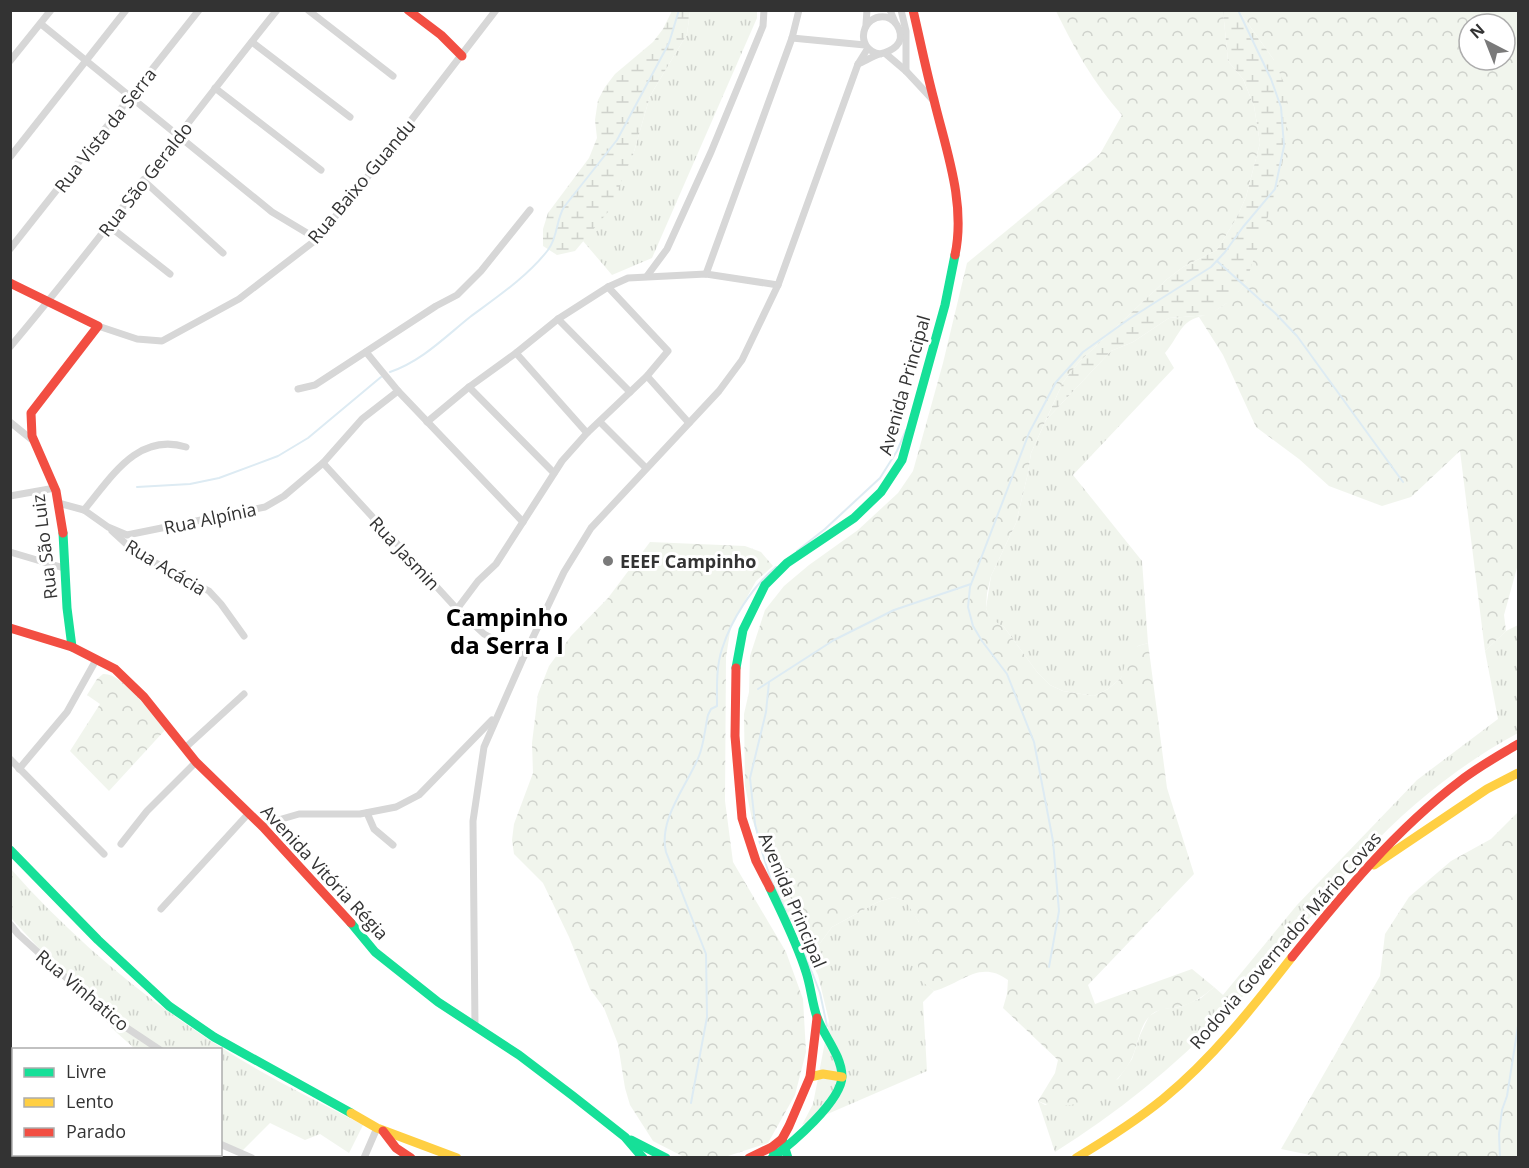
<svg xmlns="http://www.w3.org/2000/svg" width="1529" height="1168" font-family="'Open Sans',sans-serif">
	<style>
		.grass { fill: url(#grass-tufts) }
		.forest { fill: url(#forest-crowns); fill-rule: evenodd }
		.wetland { fill: url(#wetland-marsh) }
		.lines { fill: none; stroke-linecap: round; stroke-linejoin: round }
		.stream { stroke: #ddebf3; stroke-width: 2 }
		.street { stroke: #d7d7d7; stroke-width: 7 }
		.fast { stroke: #16e098; stroke-width: 9 }
		.slow { stroke: #ffcf43; stroke-width: 9 }
		.jam { stroke: #f24e42; stroke-width: 9 }
		.poi-dot { fill: #7a7a7a; stroke: #fff; stroke-width: 2 }
		.labels { text-anchor: middle; dominant-baseline: central; stroke-width: 6; stroke-linejoin: round; paint-order: stroke }
		.street-label { font-size: 18px; fill: #333; stroke: #fff }
		.poi-label { font-size: 18px; font-weight: bold; fill: #333; stroke: #fff; text-anchor: start }
		.district-label { font-size: 24px; font-weight: bold; fill: #000; stroke: #fff }
	</style>
	<defs>
		<pattern id="grass-tufts" width="24" height="20" patternUnits="userSpaceOnUse" patternTransform="scale(1.5)"><rect width="24" height="20" fill="#f1f5ed"/><path d="M3 7l-1-3M5 7V3M7 7l1-3M15 17l-1-3M17 17v-4M19 17l1-3" fill="none" stroke="#cfd2cc"/></pattern>
		<pattern id="forest-crowns" width="20" height="18" patternUnits="userSpaceOnUse" patternTransform="scale(1.5)"><rect width="20" height="18" fill="#f1f5ed"/><path d="M2 6a3 3 0 1 1 6 0M12 15a3 3 0 1 1 6 0" fill="none" stroke="#cfd2cc"/></pattern>
		<pattern id="wetland-marsh" width="20" height="14" patternUnits="userSpaceOnUse" patternTransform="scale(1.5)"><rect width="20" height="14" fill="#f1f5ed"/><path d="M1 5h8M5 5V1M11 12h8M15 12V8" fill="none" stroke="#cfd2cc"/></pattern>
	</defs>
	<rect width="100%" height="100%" fill="#fff"/>
	<g class="grass">
		<polygon points="690,11 757,11 757,18 652,258 612,275 583,241 590,231 633,155 650,96 687,34"/>
		<path d="M1209,315C1180,318 1181,334 1165,353L1174,368L1073,475L1142,561L1148,643L1138,646L1121,678L1108,689L1094,696L1063,691L1050,685L1037,672L1004,627L990,619L986,608L991,576L1016,523L1028,473L1031,453L1046,420L1111,351L1133,342L1169,318Z"/>
		<path d="M1518,625V733C1461,764 1409,805 1365,853C1327,893 1296,938 1259,979C1198,1046 1132,1104 1055,1152L1038,1101L1045,1105L1118,1079L1132,1059L1140,1035L1149,1016L1161,1009L1180,1007L1201,998L1214,987L1223,995L1297,905L1417,780L1498,719L1485,651L1506,631Z"/>
		<path d="M10,868C72,938 143,998 222,1048C267,1077 315,1100 363,1125L349,1153L320,1134L305,1140L270,1123L242,1151L221,1141L220,1050L135,1049L116,1032L11,918Z"/>
		<polygon points="894,897 907,902 919,922 920,979 934,991 923,1002 927,1071 802,1125 813,1104 829,1021 818,975 809,958 832,927 878,902"/>
	</g>
	<g class="forest">
		<path d="M1056,11H1223L1228,61L1243,79L1254,106L1260,143L1246,197L1236,219L1217,250L1183,267L1166,280L1079,362L1063,382L1031,453L1028,473L1016,523L991,576L987,593L986,608L990,618L1004,627L1037,672L1050,685L1063,691L1094,696L1108,689L1121,678L1127,658L1138,646L1148,643L1167,788L1194,874L1088,985L1095,1004L1192,969L1214,987C1204,996 1192,1004 1178,1007C1169,1009 1160,1008 1152,1014C1139,1024 1138,1047 1131,1060C1115,1091 1072,1117 1038,1101L1055,1073L1058,1060L1003,1008L1007,994L1008,980C979,959 962,984 934,991L920,980L918,966L919,922L906,902L894,897L878,902L832,927L809,958L782,903L752,819L745,786L744,714L749,692L750,656L765,610L784,586L809,565L858,530L898,493L913,471L943,363L967,263L1100,154L1122,115C1093,82 1075,50 1056,11Z"/>
		<path d="M1239,11H1518V564L1504,615L1506,631L1485,651L1460,451L1411,497L1382,506L1329,486L1299,459L1256,427L1223,355L1199,317C1220,311 1233,299 1246,282L1274,60ZM1469,24H1505V60H1469Z"/>
		<polygon points="650,542 745,546 761,552 773,566 756,581 731,626 726,657 725,801 733,862 786,952 803,999 806,1052 795,1095 768,1143 725,1157 690,1158 684,1157 653,1141 630,1105 625,1088 618,1044 604,1008 590,989 569,937 543,883 514,854 512,840 514,824 533,773 532,743 538,694 549,666 571,636 608,598"/>
		<path d="M103,674C122,672 153,716 165,730L109,791L70,751L100,704L87,695L97,679Z"/>
		<polygon points="1518,812 1518,1157 1309,1158 1310,1155 1281,1149 1380,976 1385,934 1409,897 1451,861 1491,839"/>
	</g>
	<g class="wetland">
		<polygon points="672,11 690,11 687,34 650,96 633,155 608,212 575,251 557,255 543,246 543,229 548,213 589,158 597,138 595,120 598,100 605,87 615,74 653,42 663,29"/>
		<polygon points="1223,11 1239,11 1274,60 1287,90 1286,141 1279,184 1246,282 1233,299 1209,315 1169,318 1133,342 1111,351 1046,420 1063,382 1079,362 1166,280 1183,267 1217,250 1236,219 1246,197 1260,143 1254,106 1243,79 1228,61"/>
	</g>
	<g class="lines">
		<g class="stream">
			<polyline points="1217,261 1275,313 1297,336 1403,482"/>
			<path d="M390,372C422,361 445,337 470,317C497,297 527,277 548,250C558,237 556,220 564,207L617,140L669,43L679,10"/>
			<polyline points="137,487 190,484 219,478 278,456 308,438 381,377"/>
			<polyline points="797,551 825,529 880,478 897,451 906,430"/>
			<polyline points="769,682 766,712 750,778 755,824 763,855 771,880 786,911"/>
			<polyline points="758,689 834,640 894,610 971,584"/>
			<polyline points="800,941 820,993 827,1026"/>
			<polyline points="1049,967 1059,911 1053,841 1034,742 1007,674 982,641 973,626 968,607 970,587 1029,433 1056,382 1083,352 1129,319 1211,267 1225,252 1243,227 1275,189 1284,146 1281,107 1271,79 1238,10"/>
			<path d="M691,1103L707,1017L706,954L666,852C658,819 687,786 699,756C704,744 705,728 708,715L711,709L717,706C717,688 716,667 722,649C731,620 752,587 776,567"/>
			<polyline points="1500,1158 1499,1134 1502,1110 1507,1096 1518,1026"/>
		</g>
		<g class="street">
			<polyline points="308,10 393,76"/>
			<polyline points="890,10 895,22"/>
			<polyline points="901,10 906,31 906,71"/>
			<polyline points="41,24 272,212 317,239"/>
			<polyline points="866,24 867,10"/>
			<polyline points="792,38 865,45"/>
			<polyline points="252,42 350,117"/>
			<path d="M868,48L858,64C865,61 873,56 880,54C892,51 905,44 899,29C897,24 892,18 886,17C862,13 853,49 880,54"/>
			<polyline points="886,54 906,71 933,100"/>
			<polyline points="10,61 51,10"/>
			<polyline points="215,88 321,170"/>
			<polyline points="10,157 126,10"/>
			<polyline points="143,180 223,253"/>
			<polyline points="109,226 170,274"/>
			<polyline points="10,249 199,10"/>
			<polyline points="706,274 792,38 799,10"/>
			<polyline points="647,276 667,249 711,152 763,26 764,10"/>
			<polyline points="558,319 630,392"/>
			<polyline points="98,326 137,339 162,341 239,299 317,239 369,175 496,10"/>
			<path d="M10,347C103,237 187,122 277,10"/>
			<polyline points="366,352 398,391 523,522"/>
			<polyline points="516,353 587,433"/>
			<polyline points="647,376 689,423"/>
			<polyline points="469,387 554,473"/>
			<polyline points="298,389 315,385 436,306 457,295 481,271 530,210"/>
			<polyline points="10,422 31,439"/>
			<polyline points="427,422 469,387 516,353 558,319 608,287 628,278 706,274 778,285"/>
			<polyline points="600,422 646,468"/>
			<polyline points="323,463 457,609 484,634 524,656"/>
			<polyline points="10,496 55,488"/>
			<polyline points="58,503 84,510 108,527 127,535 265,507 284,496 323,463 362,419 398,391"/>
			<path d="M84,510C111,478 137,432 186,447"/>
			<polyline points="112,531 135,552 209,591 221,604 244,636"/>
			<polyline points="10,552 64,568"/>
			<polyline points="457,609 478,581 496,564 562,461 587,433 647,376 668,351 608,287"/>
			<polyline points="185,748 244,694"/>
			<polyline points="10,759 104,854"/>
			<polyline points="19,769 67,712 96,660"/>
			<polyline points="367,813 374,829 393,845"/>
			<polyline points="263,827 268,823 299,814 360,814 396,807 419,795 492,720"/>
			<polyline points="121,844 147,811 196,762"/>
			<polyline points="161,909 248,814"/>
			<polyline points="10,924 18,934 106,1014 160,1050"/>
			<polyline points="475,1027 473,821 484,747 524,656 564,572 591,528 719,391 742,360 778,285 858,64"/>
			<polyline points="10,1053 14,1055"/>
			<polyline points="220,1144 252,1158"/>
			<polyline points="72,1154 73,1158"/>
			<polyline points="364,1158 377,1128"/>
		</g>
		<g class="fast">
			<polyline points="63,533 67,608 72,647"/>
			<polyline points="736,668 743,630 765,585 787,563 854,518 881,492 902,460 945,305 955,255"/>
			<polyline points="10,850 98,940 169,1006 214,1037 351,1113"/>
			<path d="M770,888C783,916 797,943 806,972C811,987 812,1003 817,1017C824,1037 841,1054 842,1076C842,1101 791,1144 772,1158"/>
			<polyline points="351,923 375,952 438,1002 519,1055 573,1096 625,1137 643,1158"/>
			<polyline points="782,1139 788,1158"/>
			<polyline points="631,1140 666,1158"/>
			<polyline points="772,1147 775,1158"/>
		</g>
		<g class="slow">
			<polyline points="1374,865 1487,789 1518,773"/>
			<polyline points="810,1077 823,1074 842,1077"/>
			<polyline points="351,1113 377,1128 457,1158"/>
			<path d="M1076,1158C1106,1140 1136,1121 1163,1099C1212,1059 1253,1007 1292,957"/>
		</g>
		<g class="jam">
			<polyline points="408,10 441,35 462,56"/>
			<path d="M913,10C920,40 926,70 934,100C946,150 966,203 955,255"/>
			<polyline points="10,283 98,326 31,413 32,436 56,491 63,533"/>
			<polyline points="10,628 72,647 115,669 144,697 196,762 263,827 351,923"/>
			<polyline points="736,668 735,736 742,818 756,861 770,888"/>
			<path d="M1292,957C1343,894 1395,830 1460,781C1478,767 1498,756 1518,744"/>
			<polyline points="383,1131 396,1148 411,1158"/>
			<polyline points="749,1158 772,1147 782,1139 789,1126 810,1077 817,1018"/>
		</g>
	</g>
	<circle class="poi-dot" cx="608" cy="561" r="6"/>
	<g class="labels">
		<g class="street-label">
			<text transform="translate(105 130) rotate(-52)">Rua Vista da Serra</text>
			<text transform="translate(145 179) rotate(-52)">Rua São Geraldo</text>
			<text transform="translate(361 181) rotate(-50)">Rua Baixo Guandu</text>
			<text transform="translate(904 385) rotate(-74)">Avenida Principal</text>
			<text transform="translate(210 518) rotate(-12)">Rua Alpínia</text>
			<text transform="translate(44 547) rotate(-97)">Rua São Luiz</text>
			<text transform="translate(405 553) rotate(47)">Rua Jasmin</text>
			<text transform="translate(166 567) rotate(31)">Rua Acácia</text>
			<text transform="translate(325 872) rotate(47)">Avenida Vitória Régia</text>
			<text transform="translate(793 900) rotate(67)">Avenida Principal</text>
			<text transform="translate(1285 940) rotate(-49)">Rodovia Governador Mário Covas</text>
			<text transform="translate(83 990) rotate(40)">Rua Vinhatico</text>
		</g>
		<g class="poi-label">
			<text x="620" y="561">EEEF Campinho</text>
		</g>
		<g class="district-label">
			<text x="507" y="616">Campinho<tspan x="507" dy="28">da Serra I</tspan></text>
		</g>
	</g>
	<rect width="1529" height="1168" fill="none" stroke="#333333" stroke-width="24"/>
	<rect x="12" y="1048" width="210" height="108" fill="#ffffff" stroke="#adadad" stroke-width="1.5"/>
	<rect x="24" y="1068" width="30" height="9" fill="#16e098" stroke="#adadad" stroke-width="1.5"/>
	<text x="66" y="1078" font-size="18" fill="#333333">Livre</text>
	<rect x="24" y="1098" width="30" height="9" fill="#ffcf43" stroke="#adadad" stroke-width="1.5"/>
	<text x="66" y="1108" font-size="18" fill="#333333">Lento</text>
	<rect x="24" y="1128" width="30" height="9" fill="#f24e42" stroke="#adadad" stroke-width="1.5"/>
	<text x="66" y="1138" font-size="18" fill="#333333">Parado</text>
	<g transform="translate(1487 42) rotate(318)"><circle r="28" fill="#ffffff" stroke="#adadad" stroke-width="1.5"/>
	<path d="M0-4.5L10 22L0 15L-10 22Z" fill="#7a7a7a"/>
	<text y="-9" font-size="16" font-weight="bold" text-anchor="middle" fill="#333333">N</text>
	</g>
</svg>
